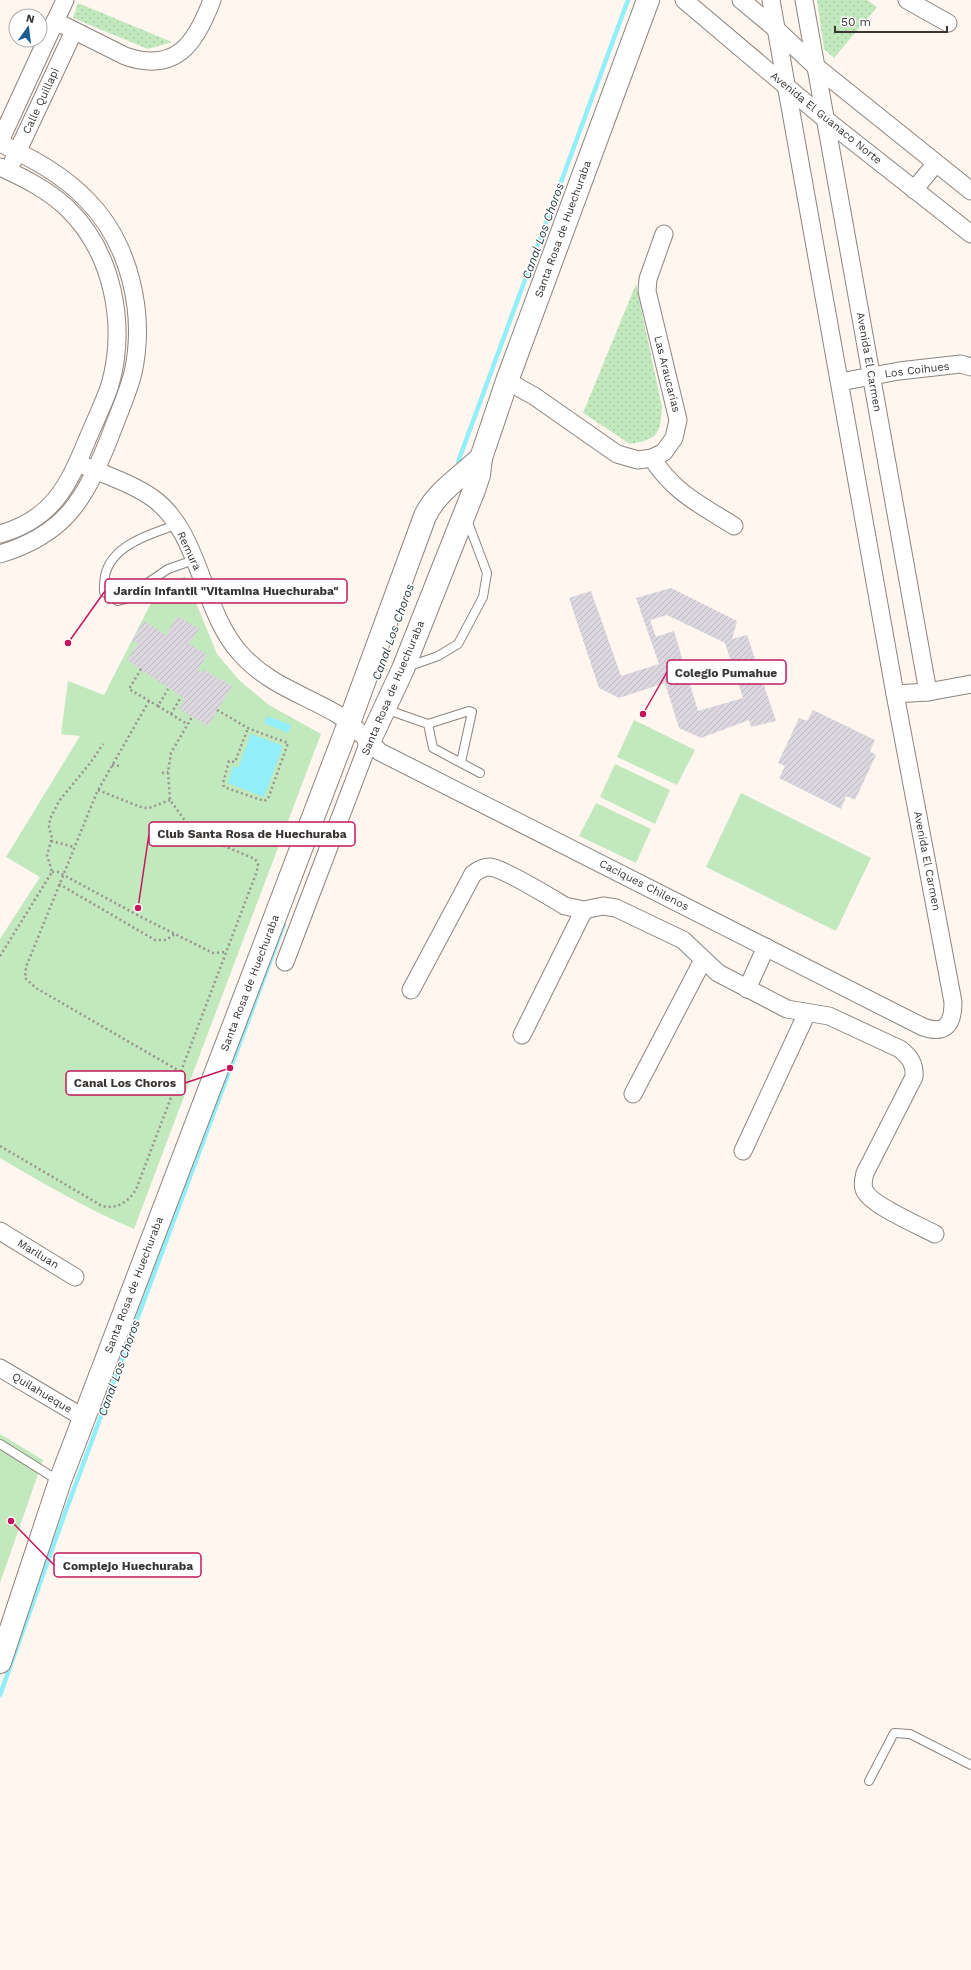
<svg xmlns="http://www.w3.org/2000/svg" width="971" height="1970" font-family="'Work Sans',sans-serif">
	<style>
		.grass { fill: url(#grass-dots) }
		.garden { fill: #c2e8bd }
		.water { fill: #92eef8 }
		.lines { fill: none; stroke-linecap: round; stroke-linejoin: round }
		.stream { stroke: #92eef8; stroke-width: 4.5 }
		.building { fill: url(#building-hatch); fill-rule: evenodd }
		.lane-casing { stroke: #8c847e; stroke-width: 10 }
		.street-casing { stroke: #8c847e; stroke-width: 19 }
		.secondary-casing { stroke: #8c847e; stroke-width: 24 }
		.path { stroke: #98928e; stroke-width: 2.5; stroke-dasharray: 2 3; stroke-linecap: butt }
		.lane { stroke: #fff; stroke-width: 8 }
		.street { stroke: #fff; stroke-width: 17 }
		.secondary { stroke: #fff; stroke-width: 22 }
		.labels { text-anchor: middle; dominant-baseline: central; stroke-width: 3; stroke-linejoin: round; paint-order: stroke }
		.street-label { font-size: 11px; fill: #383432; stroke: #fff }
		.water-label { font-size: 12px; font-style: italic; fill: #1f3538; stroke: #fff }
		.leader { fill: none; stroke: #c2185b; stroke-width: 1.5 }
		.callout-dot { fill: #c2185b; stroke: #fff; stroke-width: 1.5 }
		.callout { fill: #fff; stroke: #c2185b; stroke-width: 1.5 }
		.callout-label { font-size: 12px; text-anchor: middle; font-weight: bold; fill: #383432 }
	</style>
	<defs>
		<pattern id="grass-dots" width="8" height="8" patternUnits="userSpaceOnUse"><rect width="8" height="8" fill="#c2e8bd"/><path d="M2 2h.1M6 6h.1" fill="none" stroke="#a7c8a3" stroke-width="1.8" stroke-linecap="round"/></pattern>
		<pattern id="building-hatch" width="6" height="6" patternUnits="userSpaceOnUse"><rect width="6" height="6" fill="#dcd6de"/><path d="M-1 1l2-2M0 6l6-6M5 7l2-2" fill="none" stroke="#beb8bf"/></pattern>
	</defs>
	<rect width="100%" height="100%" fill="#fff6f0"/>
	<g class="grass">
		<polygon points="817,0 867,0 877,7 834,58 824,49"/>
		<polygon points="78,3 172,42 148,49 73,18"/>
		<path d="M636,284L662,407C660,435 658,439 630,444L583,413Z"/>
	</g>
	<g class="garden">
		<path d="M185,576L217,654L240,681L269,705L321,734L134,1229C87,1209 44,1184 0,1158V939L40,877L6,857L80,736L61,734L68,681L104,695L155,595Z"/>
		<polygon points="634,720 695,750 677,785 617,757"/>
		<polygon points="615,764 670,790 655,824 600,797"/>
		<polygon points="741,793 871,858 836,931 706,867"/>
		<polygon points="596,803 651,829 636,863 579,836"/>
		<polygon points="0,1434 43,1460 0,1583"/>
	</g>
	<g class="water">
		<polygon points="267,716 291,725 288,733 264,723"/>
		<polygon points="251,734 283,746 264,797 228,783 233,766 238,768"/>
	</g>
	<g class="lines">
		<g class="stream">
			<polyline points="458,462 628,0"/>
			<polyline points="0,1695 65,1513 284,924"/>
		</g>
	</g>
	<g class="building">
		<path d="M671,588L737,621L732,639L747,635L776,721L751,727L749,720L701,738L679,728L665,683L619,698L599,688L569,598L591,591L621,676L659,664L636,598ZM667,615L725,643L743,698L698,711L674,631L656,637L650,620Z"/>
		<polygon points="177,616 199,629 189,644 207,655 198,670 201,672 204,670 232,686 208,726 179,709 185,699 127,660 138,644 132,640 144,621 166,635"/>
		<polygon points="813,710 875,740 870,751 876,755 855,800 846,796 841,809 779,778 785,766 778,763 799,718 807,721"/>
	</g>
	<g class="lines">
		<g class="lane-casing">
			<g id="lane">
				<path d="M176,525C151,534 111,545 105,576C104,581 104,586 104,592L118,601L133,597L149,582L168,569L194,560"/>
				<polyline points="407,667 438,656 458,644 483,597 487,573 467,520"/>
				<polyline points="385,709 428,724 433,748 480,773"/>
				<polyline points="428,724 469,711 472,712 461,762"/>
				<polyline points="0,1444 59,1481"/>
				<polyline points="869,1781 894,1733 910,1734 971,1765"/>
			</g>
		</g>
		<g class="street-casing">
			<g id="street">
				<polyline points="684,0 825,119 971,234"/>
				<polyline points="741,0 776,29 814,65 971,191"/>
				<polyline points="771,0 895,694 928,692 971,684"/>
				<polyline points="804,0 928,692"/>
				<polyline points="907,0 948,23"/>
				<path d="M55,21L125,56C176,74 196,43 212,0"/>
				<polyline points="0,141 65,0"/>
				<path d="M0,143C31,158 62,174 86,199C130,243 146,313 133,373C127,396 117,417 109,439C85,499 66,534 0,554"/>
				<polyline points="13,161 74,31"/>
				<path d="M0,167C24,178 48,190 67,208C113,252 127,325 110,385C104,403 95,421 88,438C68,486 53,519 0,534"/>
				<polyline points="914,190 936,163"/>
				<polyline points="507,381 534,396 617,454 638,460 652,458 664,452 674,438 678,420 647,291 648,279 664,234"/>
				<polyline points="840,382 899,371 961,364 971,367"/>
				<path d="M652,458C673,492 701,505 734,526"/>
				<path d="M78,463C102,474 132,483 154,499C200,533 202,611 240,653C267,684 303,694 337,714C353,723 365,739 380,752L923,1027C946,1035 953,1024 953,1002L895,694"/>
				<polyline points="285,962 369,742"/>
				<polyline points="747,989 766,947"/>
				<path d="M411,990L473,874C478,870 483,867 490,867C505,869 550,897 565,906L584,910L603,906L616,908L683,940L718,973L787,1009L829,1016L900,1049C910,1057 915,1064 914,1077L865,1173C864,1178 862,1183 864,1189C868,1204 920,1226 935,1234"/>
				<polyline points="522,1035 584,910"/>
				<polyline points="633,1094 703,960"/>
				<polyline points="743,1151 807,1013"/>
				<polyline points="0,1231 75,1277"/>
				<polyline points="0,1368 84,1418"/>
			</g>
		</g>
		<g class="secondary-casing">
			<g id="secondary">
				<polyline points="369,742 403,669 474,490 479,475 481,458 507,381 648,0"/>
				<path d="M0,1662L60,1481L349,723L425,516C437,491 461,477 481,458"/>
			</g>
		</g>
		<g class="path">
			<polyline points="141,669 129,689 158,706 168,689"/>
			<polyline points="149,701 97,792 26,967 25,978 36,988 181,1072"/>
			<polyline points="158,706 187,724"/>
			<polyline points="217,710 248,728 250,729 288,743 268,799 264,801 224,787 223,783 229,761 235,762 248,728"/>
			<polyline points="171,714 181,697"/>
			<polyline points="112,765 120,766"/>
			<polyline points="162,773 168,772"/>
			<polyline points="98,790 143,808 149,808 170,800"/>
			<polyline points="51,841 74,847"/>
			<polyline points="52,872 58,872 143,918 213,953 226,952"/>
			<polyline points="59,884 155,940 166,940 175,934"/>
			<polyline points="0,956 52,872 47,855 52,838 49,827 50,819 59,801 91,762 103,744"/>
			<path d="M0,1146L102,1206C118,1210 131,1200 137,1187L257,871L258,864L255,859L203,837L192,830L170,800L168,772L171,753L192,717"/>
		</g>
		<use href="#lane" class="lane"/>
		<use href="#street" class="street"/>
		<use href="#secondary" class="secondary"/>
	</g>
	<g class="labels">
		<g class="street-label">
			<text transform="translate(41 101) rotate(-65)">Calle Quillapi</text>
			<text transform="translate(826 118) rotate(39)">Avenida El Guanaco Norte</text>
			<text transform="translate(563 229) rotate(-70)">Santa Rosa de Huechuraba</text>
			<text transform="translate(869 362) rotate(80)">Avenida El Carmen</text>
			<text transform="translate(917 370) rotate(-7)">Los Coihues</text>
			<text transform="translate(667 374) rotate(76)">Las Araucarias</text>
			<text transform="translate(189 551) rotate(65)">Remura</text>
			<text transform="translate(393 688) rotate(-67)">Santa Rosa de Huechuraba</text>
			<text transform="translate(927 861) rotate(79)">Avenida El Carmen</text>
			<text transform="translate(644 885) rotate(27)">Caciques Chilenos</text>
			<text transform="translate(250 983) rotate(-69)">Santa Rosa de Huechuraba</text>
			<text transform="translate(38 1254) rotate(31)">Mariluan</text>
			<text transform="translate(134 1285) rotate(-69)">Santa Rosa de Huechuraba</text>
			<text transform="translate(42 1393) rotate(31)">Quilahueque</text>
		</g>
		<g class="water-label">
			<text transform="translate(543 231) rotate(-70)">Canal Los Choros</text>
			<text transform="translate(393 632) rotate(-70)">Canal Los Choros</text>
			<text transform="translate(119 1368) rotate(-70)">Canal Los Choros</text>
		</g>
	</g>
	<path class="leader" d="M68 643L105 591M643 714L667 672M138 908L149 834M230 1068L185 1083M11 1521L54 1565"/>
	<g class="callout-dot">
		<circle cx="68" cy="643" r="4"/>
		<circle cx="643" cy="714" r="4"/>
		<circle cx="138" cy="908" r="4"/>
		<circle cx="230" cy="1068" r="4"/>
		<circle cx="11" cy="1521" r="4"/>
	</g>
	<g class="callout">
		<rect x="105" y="579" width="242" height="24" rx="4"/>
		<rect x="667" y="660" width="119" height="24" rx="4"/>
		<rect x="149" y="822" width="206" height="24" rx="4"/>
		<rect x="66" y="1071" width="119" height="24" rx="4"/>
		<rect x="54" y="1553" width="147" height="24" rx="4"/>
	</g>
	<g class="callout-label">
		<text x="226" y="595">Jardín Infantil "Vitamina Huechuraba"</text>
		<text x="726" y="677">Colegio Pumahue</text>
		<text x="252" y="838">Club Santa Rosa de Huechuraba</text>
		<text x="125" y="1087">Canal Los Choros</text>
		<text x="128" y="1570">Complejo Huechuraba</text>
	</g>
	<g transform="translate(28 28) rotate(14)"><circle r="19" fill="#ffffff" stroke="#afaead"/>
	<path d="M0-3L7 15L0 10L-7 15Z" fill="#185d92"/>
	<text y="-6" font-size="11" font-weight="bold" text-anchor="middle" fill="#383432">N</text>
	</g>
	<path d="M835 26v6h112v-6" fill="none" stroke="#383432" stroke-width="2"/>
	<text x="841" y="26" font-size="12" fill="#383432" stroke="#ffffff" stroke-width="3" paint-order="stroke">50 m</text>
</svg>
